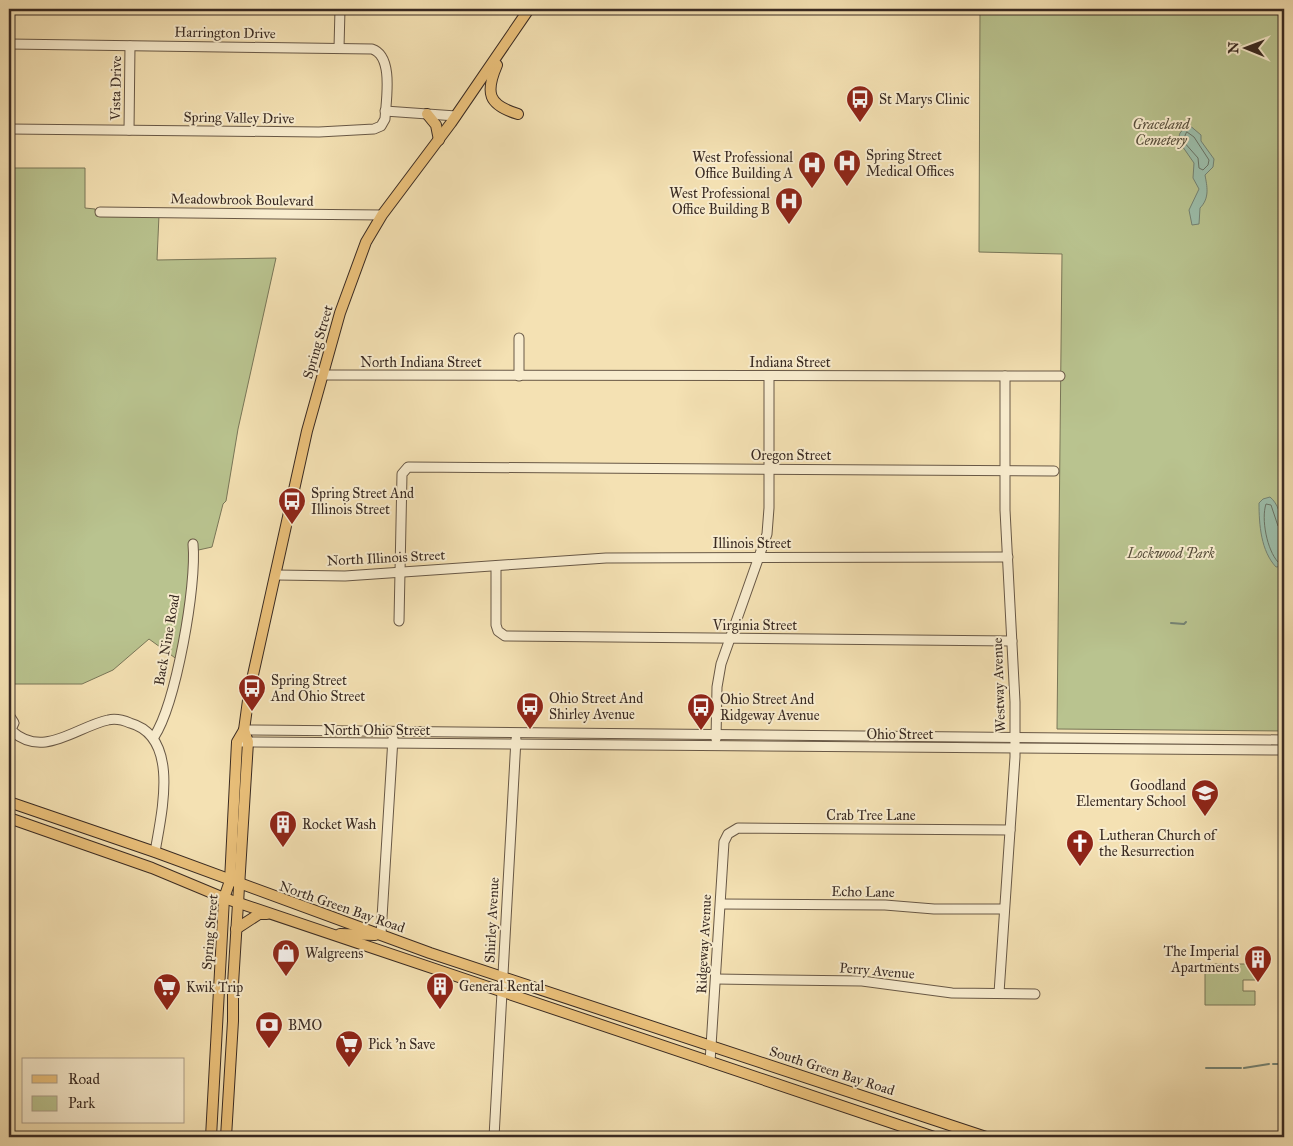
<svg xmlns="http://www.w3.org/2000/svg" width="1293" height="1146" font-family="'IM FELL Great Primer',serif">
	<style>
		.green { fill: #b9c38f; stroke: #797658 }
		.water { fill: #9cbeab; stroke: #748374 }
		.lines { fill: none; stroke-linecap: round; stroke-linejoin: round }
		.shore { stroke: #6a7466; stroke-width: 1 }
		.stream { stroke: #748374; stroke-width: 2 }
		.minor-casing { stroke: #685846; stroke-width: 11 }
		.major-casing { stroke: #392a22; stroke-width: 12 }
		.minor { stroke: #f8ecce; stroke-width: 9 }
		.major { stroke: #eac07a; stroke-width: 10 }
		.labels { text-anchor: middle; dominant-baseline: central; stroke-width: 4; stroke-linejoin: round; paint-order: stroke }
		.street-label { font-size: 14px; fill: #392a22; stroke: #f8ecce }
		.poi-label { font-size: 14px; fill: #392a22; stroke: #f8ecce; text-anchor: start }
		.park-label { font-size: 14px; font-style: italic; fill: #59503d; stroke: #f8ecce }
	</style>
	<rect width="100%" height="100%" fill="#f4e1b3"/>
	<filter id="stains"><feTurbulence type="fractalNoise" baseFrequency=".004" numOctaves="4"/><feColorMatrix values="0 0 0 0 .2 0 0 0 0 .09 0 0 0 0 .02 0 0 0 .5 -.17"/></filter>
	<radialGradient id="worn" r=".72"><stop offset=".6" stop-color="#630" stop-opacity="0"/><stop offset="1" stop-color="#630" stop-opacity=".3"/></radialGradient>
	<g class="green">
		<polygon points="980,9 1284,9 1284,731 1057,729 1062,254 979,252"/>
		<polygon points="9,168 85,168 85,208 95,209 96,216 159,215 157,260 276,258 238,429 226,501 223,504 212,547 194,551 178,660 149,639 113,670 82,684 9,684"/>
		<polygon points="1205,964 1255,964 1255,980 1243,980 1243,991 1255,991 1255,1005 1205,1005"/>
	</g>
	<g class="water">
		<path d="M1188,124L1201,135V141L1214,159L1213,167L1205,175C1207,186 1210,198 1200,208L1199,224L1192,225L1189,210L1199,189L1193,178L1194,163L1178,140L1180,133Z"/>
		<path d="M1270,497C1286,510 1284,547 1284,566L1276,567C1261,551 1259,525 1259,503L1263,499Z"/>
	</g>
	<g class="lines">
		<g class="shore">
			<polygon points="1187,132 1194,137 1209,160 1208,165 1203,170 1199,168 1198,158 1183,141"/>
			<path d="M1284,529L1278,526L1271,505L1266,504C1261,519 1267,550 1278,562H1284"/>
		</g>
		<g class="stream">
			<polyline points="1171,623 1184,624 1186,622"/>
			<polyline points="1273,1064 1282,1064"/>
			<polyline points="1206,1068 1241,1068"/>
			<polyline points="1244,1068 1269,1064"/>
		</g>
		<g class="minor-casing">
			<g id="minor">
				<path d="M9,44L372,49C394,56 386,100 385,119L381,126L374,129L319,132L9,129"/>
				<polyline points="339,48 340,9"/>
				<polyline points="385,111 456,116"/>
				<polyline points="129,130 130,46"/>
				<polyline points="100,212 382,215"/>
				<polyline points="519,338 519,376"/>
				<polyline points="323,375 1060,376"/>
				<polyline points="496,566 496,625 498,631 505,636 1012,641"/>
				<polyline points="277,575 345,576 606,558 1008,557"/>
				<polyline points="399,621 402,474 408,467 1054,471"/>
				<polyline points="9,715 14,723 9,734"/>
				<polyline points="244,730 1284,740"/>
				<path d="M12,731C43,759 76,727 108,720C116,718 123,720 130,723C181,737 161,815 155,852"/>
				<path d="M154,737C176,703 197,585 193,544"/>
				<polyline points="716,739 717,687 721,664 767,534 769,508 769,376"/>
				<polyline points="242,742 1284,750"/>
				<polyline points="721,904 885,905 934,909 1004,909"/>
				<polyline points="381,934 393,738"/>
				<polyline points="716,979 862,981 952,993 1035,994"/>
				<polyline points="999,993 1015,757 1015,702 1005,510 1005,376"/>
				<polyline points="710,1062 724,842 728,834 738,828 1010,830"/>
				<polyline points="494,1137 516,739"/>
			</g>
		</g>
		<g class="major-casing">
			<g id="major">
				<path d="M497,65C485,93 488,105 518,114"/>
				<polyline points="427,114 436,125 439,140"/>
				<polyline points="9,802 155,852 430,953 986,1137"/>
				<polyline points="9,818 152,868 224,898 934,1137"/>
				<polyline points="236,929 259,914 267,914"/>
				<polyline points="340,934 375,935"/>
				<polyline points="211,1137 224,898 230,881 237,742 244,730 249,693 307,431 340,313 366,242 382,215 451,123 529,9"/>
				<polyline points="226,1137 233,1021 233,984 248,742 244,730"/>
			</g>
		</g>
		<use href="#minor" class="minor"/>
		<use href="#major" class="major"/>
	</g>
	<defs>
		<g id="bus-pin" transform="scale(1.4375)"><path d="M0 17L-7.5 6A9.5 9.5 0 1 1 7.5 6Z" fill="#8f2418" stroke="#f8ecce"/><path d="M-5-6H5V4H4V6H2V4H-2V6H-4V4H-5ZM-3.5-4V0h7V-4ZM-3.5 1.2v1.5H-2V1.2ZM2 1.2v1.5H3.5V1.2Z" fill="#fff"/></g>
		<g id="hospital-pin" transform="scale(1.4375)"><path d="M0 17L-7.5 6A9.5 9.5 0 1 1 7.5 6Z" fill="#8f2418" stroke="#f8ecce"/><path d="M-5-5h3v3.5h4V-5h3V5h-3V1.5h-4V5h-3Z" fill="#fff"/></g>
		<g id="school-pin" transform="scale(1.4375)"><path d="M0 17L-7.5 6A9.5 9.5 0 1 1 7.5 6Z" fill="#8f2418" stroke="#f8ecce"/><path d="M0-5L7-2L0 1L-7-2ZM-4 1L0 2.5L4 1V4Q0 6-4 4Z" fill="#fff"/></g>
		<g id="building-pin" transform="scale(1.4375)"><path d="M0 17L-7.5 6A9.5 9.5 0 1 1 7.5 6Z" fill="#8f2418" stroke="#f8ecce"/><path d="M-4-6H4V6H1V3H-1V6H-4ZM-2.5-4.3h1.7v1.8h-1.7ZM.8-4.3h1.7v1.8H.8ZM-2.5-1h1.7V.8h-1.7ZM.8-1h1.7V.8H.8Z" fill="#fff"/></g>
		<g id="church-pin" transform="scale(1.4375)"><path d="M0 17L-7.5 6A9.5 9.5 0 1 1 7.5 6Z" fill="#8f2418" stroke="#f8ecce"/><path d="M-1.2-6h2.4v3.5h3.3v2.4h-3.3V6h-2.4V-.1h-3.3v-2.4h3.3Z" fill="#fff"/></g>
		<g id="shop-pin" transform="scale(1.4375)"><path d="M0 17L-7.5 6A9.5 9.5 0 1 1 7.5 6Z" fill="#8f2418" stroke="#f8ecce"/><path d="M-5-2.5h2.3a2.7 3.5 0 0 1 5.4 0H5L5.5 6h-11ZM-1.5-2.5h3a1.5 2.3 0 0 0-3 0Z" fill="#fff"/></g>
		<g id="supermarket-pin" transform="scale(1.4375)"><path d="M0 17L-7.5 6A9.5 9.5 0 1 1 7.5 6Z" fill="#8f2418" stroke="#f8ecce"/><path d="M-6-5.5h2.5l.6 2H6L4.5 2H-2.5L-4.4-4H-6ZM-1.5 3.2a1.3 1.3 0 1 0 .1 0ZM3 3.2a1.3 1.3 0 1 0 .1 0Z" fill="#fff"/></g>
		<g id="bank-pin" transform="scale(1.4375)"><path d="M0 17L-7.5 6A9.5 9.5 0 1 1 7.5 6Z" fill="#8f2418" stroke="#f8ecce"/><path d="M-6-4H6V4H-6ZM0-2.3a2.3 2.3 0 1 0 0 4.6a2.3 2.3 0 1 0 0-4.6Z" fill="#fff"/></g>
	</defs>
	<g fill-rule="evenodd">
		<use href="#bus-pin" x="860" y="99"/>
		<use href="#hospital-pin" x="847" y="163"/>
		<use href="#hospital-pin" x="812" y="165"/>
		<use href="#hospital-pin" x="789" y="201"/>
		<use href="#bus-pin" x="292" y="501"/>
		<use href="#bus-pin" x="252" y="688"/>
		<use href="#bus-pin" x="530" y="706"/>
		<use href="#bus-pin" x="701" y="707"/>
		<use href="#school-pin" x="1205" y="793"/>
		<use href="#building-pin" x="283" y="824"/>
		<use href="#church-pin" x="1080" y="843"/>
		<use href="#shop-pin" x="286" y="953"/>
		<use href="#building-pin" x="1258" y="959"/>
		<use href="#building-pin" x="440" y="986"/>
		<use href="#supermarket-pin" x="167" y="987"/>
		<use href="#bank-pin" x="269" y="1025"/>
		<use href="#supermarket-pin" x="349" y="1044"/>
	</g>
	<g class="labels">
		<g class="street-label">
			<text transform="translate(225 33) rotate(1)">Harrington Drive</text>
			<text transform="translate(116 88) rotate(-89)">Vista Drive</text>
			<text transform="translate(239 118) rotate(1)">Spring Valley Drive</text>
			<text transform="translate(242 200) rotate(1)">Meadowbrook Boulevard</text>
			<text transform="translate(318 342) rotate(-74)">Spring Street</text>
			<text x="421" y="362">North Indiana Street</text>
			<text x="790" y="362">Indiana Street</text>
			<text x="791" y="455">Oregon Street</text>
			<text x="752" y="543">Illinois Street</text>
			<text transform="translate(386 558) rotate(-3)">North Illinois Street</text>
			<text x="755" y="625">Virginia Street</text>
			<text transform="translate(167 640) rotate(-80)">Back Nine Road</text>
			<text transform="translate(999 685) rotate(-92)">Westway Avenue</text>
			<text x="377" y="730">North Ohio Street</text>
			<text x="900" y="734">Ohio Street</text>
			<text x="871" y="815">Crab Tree Lane</text>
			<text transform="translate(863 892) rotate(1)">Echo Lane</text>
			<text transform="translate(342 907) rotate(19)">North Green Bay Road</text>
			<text transform="translate(492 920) rotate(-87)">Shirley Avenue</text>
			<text transform="translate(210 932) rotate(-85)">Spring Street</text>
			<text transform="translate(704 944) rotate(-87)">Ridgeway Avenue</text>
			<text transform="translate(877 971) rotate(5)">Perry Avenue</text>
			<text transform="translate(832 1071) rotate(18)">South Green Bay Road</text>
		</g>
		<g class="poi-label">
			<text x="879" y="99">St Marys Clinic</text>
			<text x="866" y="155">Spring Street<tspan x="866" dy="16">Medical Offices</tspan></text>
			<text x="793" y="157" text-anchor="end">West Professional<tspan x="793" dy="16">Office Building A</tspan></text>
			<text x="770" y="193" text-anchor="end">West Professional<tspan x="770" dy="16">Office Building B</tspan></text>
			<text x="311" y="493">Spring Street And<tspan x="311" dy="16">Illinois Street</tspan></text>
			<text x="271" y="680">Spring Street<tspan x="271" dy="16">And Ohio Street</tspan></text>
			<text x="549" y="698">Ohio Street And<tspan x="549" dy="16">Shirley Avenue</tspan></text>
			<text x="720" y="699">Ohio Street And<tspan x="720" dy="16">Ridgeway Avenue</tspan></text>
			<text x="1186" y="785" text-anchor="end">Goodland<tspan x="1186" dy="16">Elementary School</tspan></text>
			<text x="302" y="824">Rocket Wash</text>
			<text x="1099" y="835">Lutheran Church of<tspan x="1099" dy="16">the Resurrection</tspan></text>
			<text x="1239" y="951" text-anchor="end">The Imperial<tspan x="1239" dy="16">Apartments</tspan></text>
			<text x="305" y="953">Walgreens</text>
			<text x="459" y="986">General Rental</text>
			<text x="186" y="987">Kwik Trip</text>
			<text x="288" y="1025">BMO</text>
			<text x="368" y="1044">Pick 'n Save</text>
		</g>
		<g class="park-label">
			<text x="1161" y="124">Graceland<tspan x="1161" dy="16">Cemetery</tspan></text>
			<text x="1171" y="553">Lockwood Park</text>
		</g>
	</g>
	<rect width="1293" height="1146" fill="none" stroke="#f4e1b3" stroke-width="30"/>
	<rect x="10" y="10" width="1273" height="1126" fill="none" stroke="#392a22" stroke-width="2.5"/>
	<rect x="15" y="15" width="1263" height="1116" fill="none" stroke="#392a22"/>
	<rect x="22" y="1058" width="162" height="65" fill="#f8ecce" stroke="#ac9e89"/>
	<rect x="32" y="1075" width="25" height="8" fill="#eac07a" stroke="#ac9e89"/>
	<text x="68" y="1084" font-size="15" fill="#392a22">Road</text>
	<rect x="32" y="1096" width="25" height="15" fill="#b9c38f" stroke="#ac9e89"/>
	<text x="68" y="1108" font-size="15" fill="#392a22">Park</text>
	<g transform="translate(1246 48) rotate(271)" stroke="#f8ecce" stroke-width="4" paint-order="stroke">
	<path d="M0-4L9 19L0 12L-9 19Z" fill="#392a22"/>
	<text y="-8" font-size="14" font-weight="bold" text-anchor="middle" fill="#392a22">N</text>
	</g>
	<rect width="100%" height="100%" filter="url(#stains)"/>
	<rect width="100%" height="100%" fill="url(#worn)"/>
</svg>
